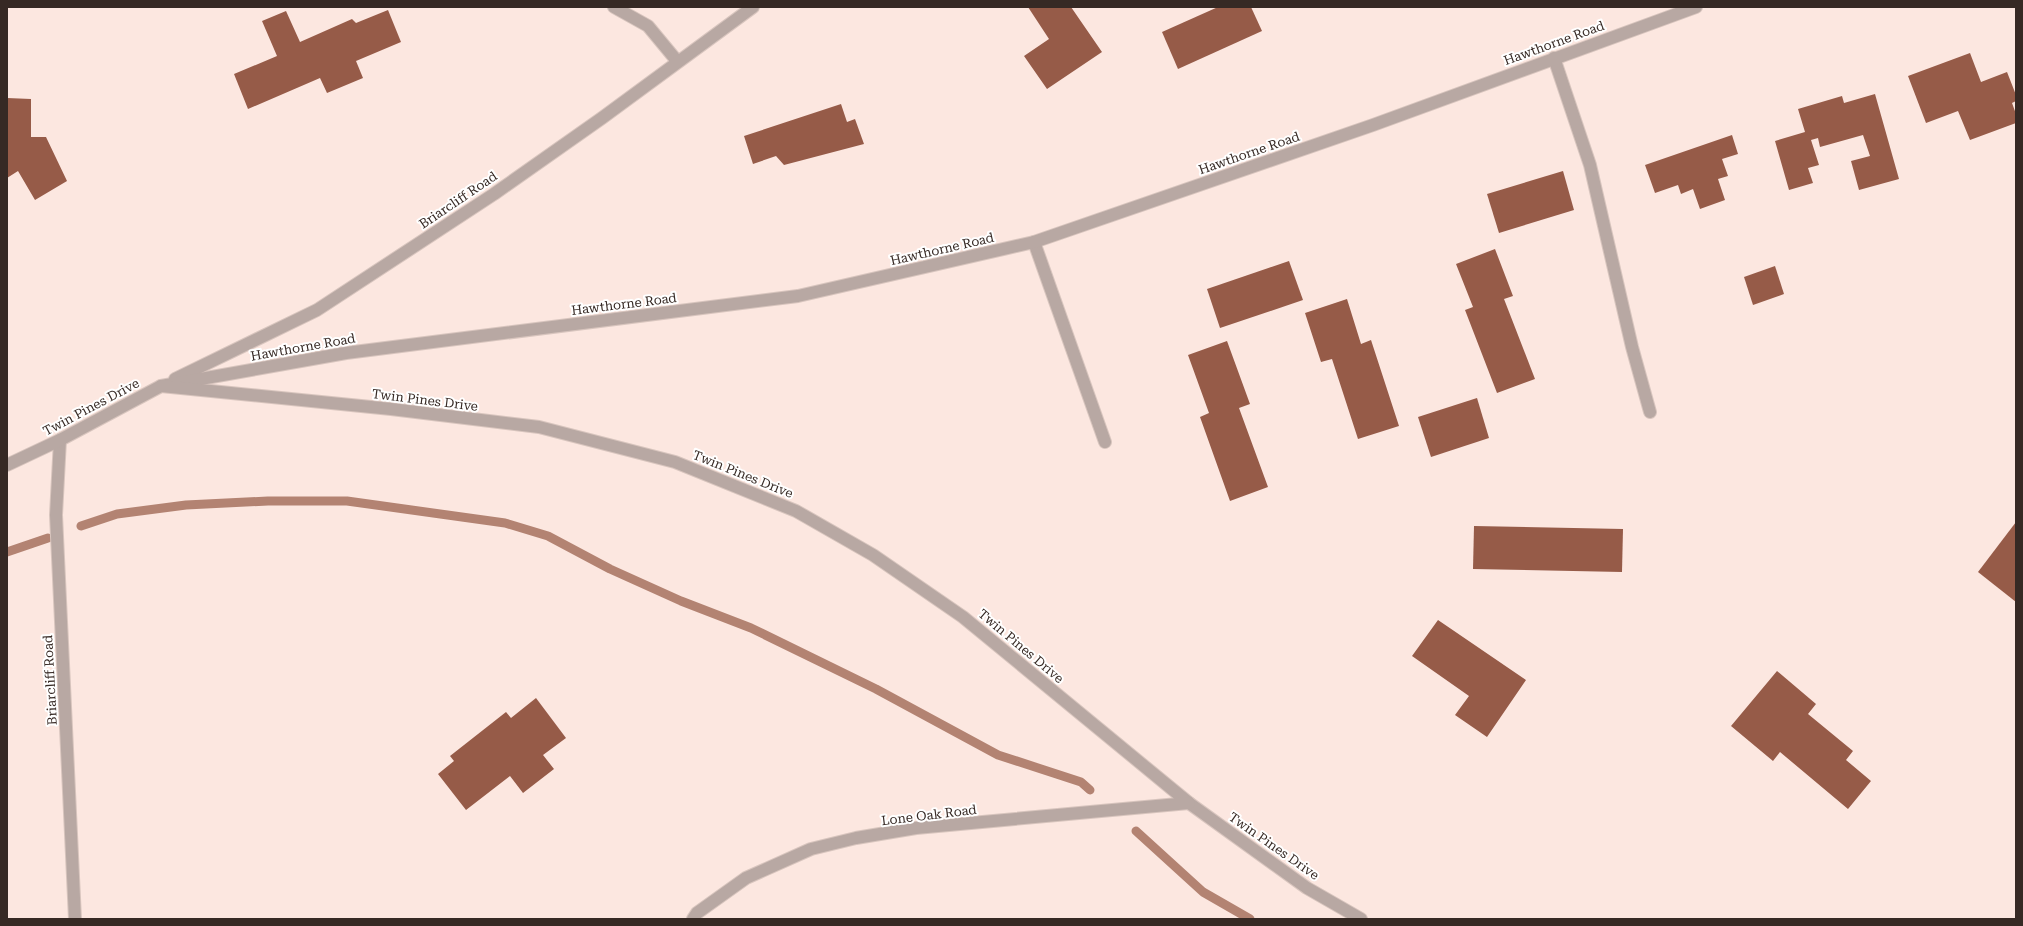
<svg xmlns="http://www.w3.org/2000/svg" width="2023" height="926" font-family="'Roboto Serif',serif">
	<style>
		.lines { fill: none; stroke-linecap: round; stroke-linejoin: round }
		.stream { stroke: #b38372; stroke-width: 9 }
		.building { fill: #965b48 }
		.minor-casing { stroke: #d8c5be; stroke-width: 14 }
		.minor { stroke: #b8a8a3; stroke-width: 12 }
		.labels { text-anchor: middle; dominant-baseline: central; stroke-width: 4; stroke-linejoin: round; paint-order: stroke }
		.street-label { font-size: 13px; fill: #362924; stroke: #fff }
	</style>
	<rect width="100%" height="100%" fill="#fce7e0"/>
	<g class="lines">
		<g class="stream">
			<polyline points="81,526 117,514 186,505 268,501 347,501 505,523 548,536 610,569 681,601 751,628 876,689 998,755 1081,782 1090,790"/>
			<polyline points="7,552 48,538"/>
			<polyline points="1136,831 1203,892 1250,919"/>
		</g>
	</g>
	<g class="building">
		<polygon points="1028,7 1071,7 1102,52 1047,89 1024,56 1049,39"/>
		<polygon points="1218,7 1251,7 1262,31 1178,69 1162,32"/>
		<polygon points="388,10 401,42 356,61 363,78 327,93 320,78 248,109 234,74 277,56 262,21 286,11 300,42 352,19 356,23"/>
		<polygon points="1970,53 1981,82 2007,72 2016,95 2016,101 2012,103 2016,114 2016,123 1970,140 1958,111 1926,123 1908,76"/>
		<polygon points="1875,94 1899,179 1859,190 1851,161 1870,156 1863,135 1820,147 1818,138 1811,140 1819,165 1808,168 1813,183 1789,190 1775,141 1805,132 1798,109 1842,96 1844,103"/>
		<polygon points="7,98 31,99 31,137 46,137 67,181 35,200 18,171 7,178"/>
		<polygon points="841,104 847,122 855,119 864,144 784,165 776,156 753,164 744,136"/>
		<polygon points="1732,135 1738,154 1722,159 1728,176 1718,179 1725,200 1700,209 1693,189 1681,194 1678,185 1655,193 1645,165"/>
		<polygon points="1563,171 1574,210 1499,233 1487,194"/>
		<polygon points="1495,249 1513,296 1504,299 1535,379 1497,393 1465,310 1473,307 1456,264"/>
		<polygon points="1289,261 1303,300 1220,328 1207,289"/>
		<polygon points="1775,266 1784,294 1753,305 1744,277"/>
		<polygon points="1347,299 1361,344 1371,340 1399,426 1358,439 1332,359 1321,362 1305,313"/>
		<polygon points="1227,341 1250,404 1239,408 1268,487 1230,501 1200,417 1209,413 1188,355"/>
		<polygon points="1477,398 1489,438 1431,457 1418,417"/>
		<polygon points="2016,522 2016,602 1978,572"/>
		<polygon points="1474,526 1623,529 1622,572 1473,569"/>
		<polygon points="1438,620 1526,680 1487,737 1455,715 1469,696 1412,656"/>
		<polygon points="1777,671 1816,704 1808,714 1853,751 1846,760 1871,781 1848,809 1780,752 1773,761 1731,726"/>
		<polygon points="536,698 566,738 543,755 554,769 523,793 510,776 466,810 438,774 454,761 450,756 506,712 511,718"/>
	</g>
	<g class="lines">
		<g class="minor-casing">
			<g id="minor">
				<polyline points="614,7 648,26 677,61"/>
				<polyline points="1554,58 1590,165 1632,347 1650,412"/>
				<polyline points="1034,242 1105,442"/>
				<polyline points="175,379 317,310 494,194 602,118 753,7"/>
				<polyline points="161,386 346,353 798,296 1034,242 1373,125 1696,7"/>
				<polyline points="60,440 56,515 75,919"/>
				<polyline points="7,465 60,440 161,386 391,409 539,427 675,462 796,511 873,555 963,617 1189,803 1307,888 1361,919"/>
				<polyline points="693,919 697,913 746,878 811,849 856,838 916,828 1189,803"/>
			</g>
		</g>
		<use href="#minor" class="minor"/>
	</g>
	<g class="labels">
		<g class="street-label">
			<text transform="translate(1554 43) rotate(-20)">Hawthorne Road</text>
			<text transform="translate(1249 153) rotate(-19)">Hawthorne Road</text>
			<text transform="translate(458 200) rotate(-34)">Briarcliff Road</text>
			<text transform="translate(942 249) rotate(-13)">Hawthorne Road</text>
			<text transform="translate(624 304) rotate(-7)">Hawthorne Road</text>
			<text transform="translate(303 347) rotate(-10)">Hawthorne Road</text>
			<text transform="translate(425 400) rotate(7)">Twin Pines Drive</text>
			<text transform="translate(91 407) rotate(-28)">Twin Pines Drive</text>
			<text transform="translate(743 474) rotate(22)">Twin Pines Drive</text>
			<text transform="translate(1021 646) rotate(40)">Twin Pines Drive</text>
			<text transform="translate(50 680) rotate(-93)">Briarcliff Road</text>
			<text transform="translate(929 815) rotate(-7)">Lone Oak Road</text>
			<text transform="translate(1274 846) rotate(35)">Twin Pines Drive</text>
		</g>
	</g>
	<rect width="2023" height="926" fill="none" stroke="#362924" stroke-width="16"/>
</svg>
